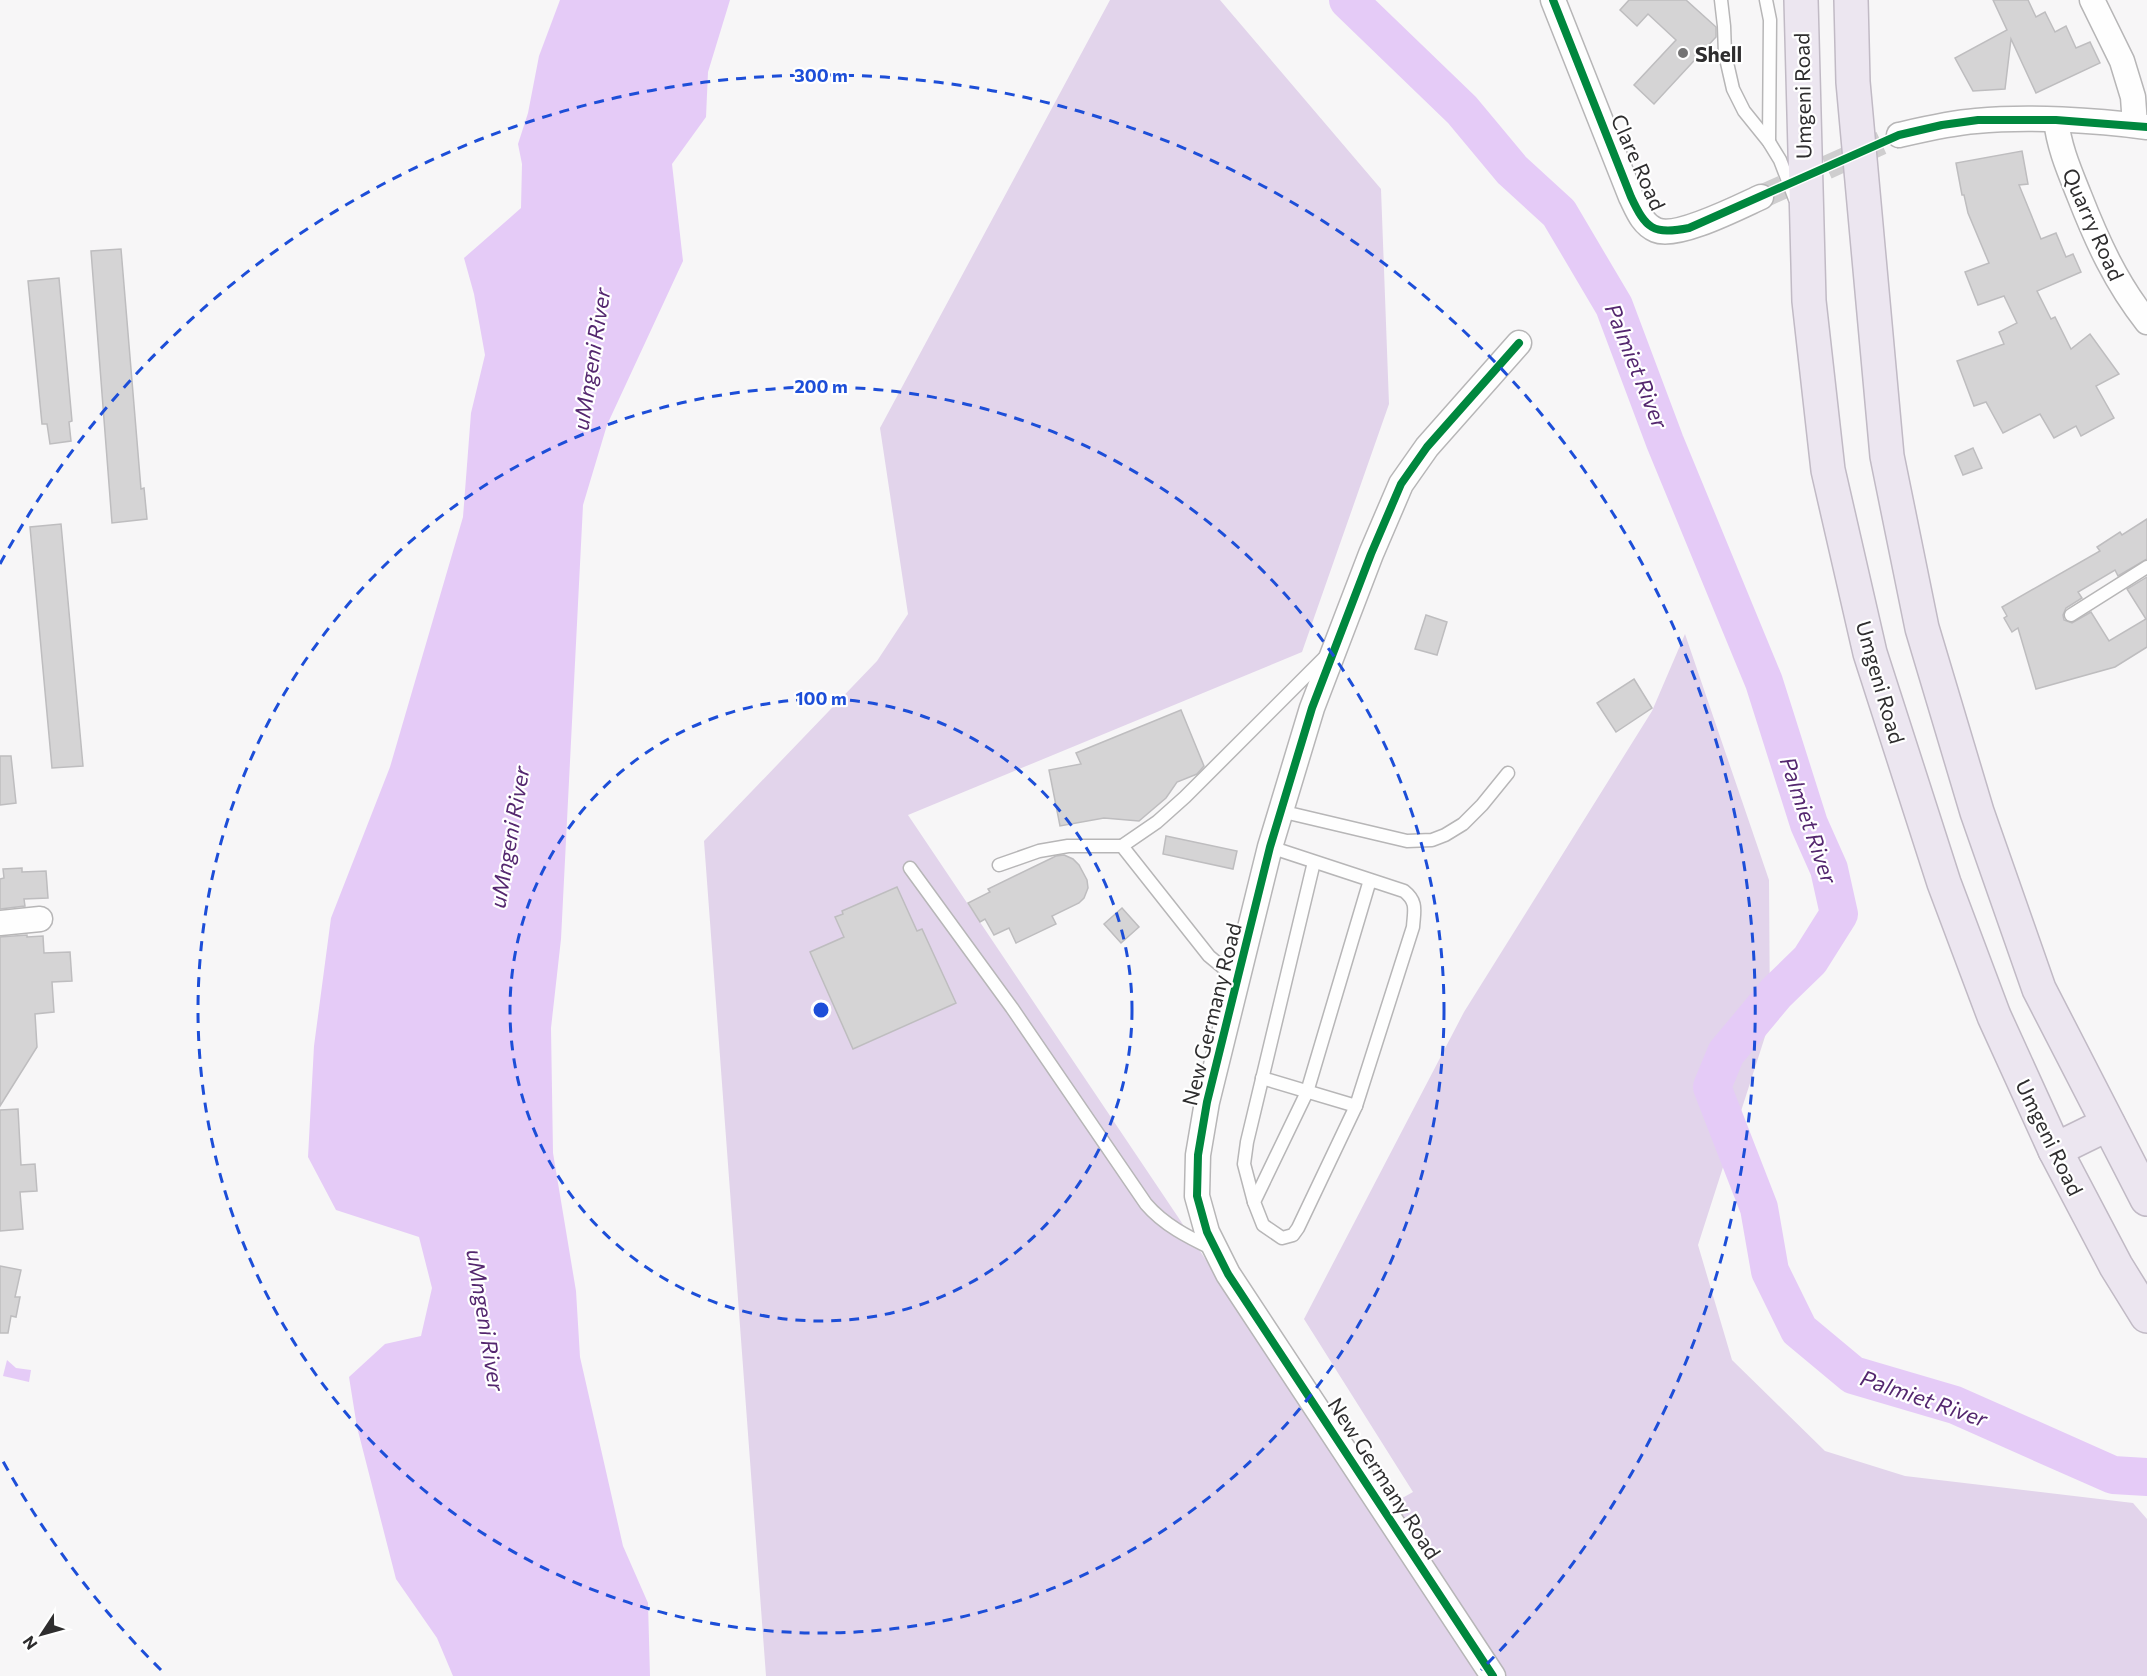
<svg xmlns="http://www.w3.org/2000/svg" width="2147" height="1676" font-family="Commissioner,sans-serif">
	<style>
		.green { fill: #e2d4eb }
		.water { fill: #e5cbf7 }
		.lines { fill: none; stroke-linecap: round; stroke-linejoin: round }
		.river { stroke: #e5cbf7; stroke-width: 38 }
		.building { fill: #d5d4d5; stroke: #bebdbf; stroke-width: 1.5 }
		.minor-tunnel { stroke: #cfcecf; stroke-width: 24; stroke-dasharray: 24 12; stroke-linecap: butt }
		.service-casing { stroke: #b7b6b7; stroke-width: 15 }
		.minor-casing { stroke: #b7b6b7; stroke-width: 27 }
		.motorway-casing { stroke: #c1bac5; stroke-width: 36 }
		.service { stroke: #fefefe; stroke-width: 12 }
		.minor { stroke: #fefefe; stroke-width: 24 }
		.motorway { stroke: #ece6f0; stroke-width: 33 }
		.cycleway-casing { stroke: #fff; stroke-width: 11 }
		.cycleway { stroke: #00873e; stroke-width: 8 }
		.ring { fill: none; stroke: #1d4ed8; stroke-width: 3; stroke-dasharray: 10 8 }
		.poi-dot { fill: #747374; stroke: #fff; stroke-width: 2 }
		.labels { text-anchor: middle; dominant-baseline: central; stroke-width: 4.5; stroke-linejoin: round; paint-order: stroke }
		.poi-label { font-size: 21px; font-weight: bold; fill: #2e2d2e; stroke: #fff; text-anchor: start }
		.street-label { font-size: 21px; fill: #2e2d2e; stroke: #fff }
		.water-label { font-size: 22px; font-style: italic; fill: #54276f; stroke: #fff }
		.centre { fill: #1d4ed8; stroke: #fff; stroke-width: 3 }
		.ring-label { font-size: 18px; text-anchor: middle; font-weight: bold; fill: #1d4ed8; stroke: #fff; stroke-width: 4.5; stroke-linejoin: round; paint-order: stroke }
	</style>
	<rect width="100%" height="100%" fill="#f7f6f7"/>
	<polygon class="green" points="1110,0 1220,0 1381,189 1389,404 1302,652 908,815 1178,1217 1372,1515 1413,1492 1304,1319 1464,1012 1652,711 1685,634 1769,880 1770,1021 1698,1245 1732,1360 1825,1451 1905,1476 2133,1503 2147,1519 2147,1676 766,1676 704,841 877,661 908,614 880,428"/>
	<g class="water">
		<polygon points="560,0 730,0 708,72 706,117 672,164 683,261 607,425 583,505 561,939 551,1028 553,1153 576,1291 580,1357 623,1546 648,1603 650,1676 453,1676 437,1638 396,1579 357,1427 349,1377 385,1344 421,1336 432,1288 419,1237 336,1210 308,1157 314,1046 331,918 390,767 463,517 471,413 485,355 474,294 464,258 521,208 522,164 518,144 528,113 539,56"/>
		<polygon points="7,1360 16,1368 31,1370 29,1382 3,1376"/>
	</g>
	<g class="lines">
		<polyline class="river" points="1348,0 1462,110 1512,170 1559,213 1614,306 1665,442 1764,682 1809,824 1829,869 1839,914 1810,960 1776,993 1726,1053 1712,1087 1759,1208 1770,1271 1799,1330 1853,1375 1955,1405 2113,1475 2147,1477"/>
	</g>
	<g class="building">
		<polygon points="1629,0 1686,0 1716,27 1716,37 1654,104 1634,85 1676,40 1648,14 1637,26 1620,10"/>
		<polygon points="1993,0 2028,0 2036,17 2045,12 2055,32 2066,26 2076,48 2090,42 2100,63 2036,93 2011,39 2005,89 1973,91 1955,58 2007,30"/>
		<polygon points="2022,151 2028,184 2019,185 2041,239 2056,233 2066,257 2073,254 2081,272 2037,291 2051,319 2055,317 2071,349 2090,334 2119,374 2096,386 2114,418 2081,436 2076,426 2054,438 2040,414 2003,433 1986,402 1974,406 1957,361 2004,344 1999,332 2017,323 2004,296 1978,305 1965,272 1989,263 1968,213 1964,195 1962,195 1956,163"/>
		<polygon points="121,249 141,489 144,488 147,519 112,523 91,251"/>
		<polygon points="59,278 72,421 69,422 71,441 50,444 47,424 42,424 28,281"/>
		<polygon points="1973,448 1982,468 1963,475 1955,456"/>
		<polygon points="2147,519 2147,559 2118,576 2115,570 2078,592 2082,598 2066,608 2063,615 2064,620 2072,623 2091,612 2109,641 2146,619 2127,589 2147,577 2147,647 2115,667 2036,689 2018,628 2012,632 2004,618 2007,616 2002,607 2100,551 2097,547 2120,532 2122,535"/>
		<polygon points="61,524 83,766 52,768 30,527"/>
		<polygon points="1426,615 1447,622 1437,655 1415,649"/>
		<polygon points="1634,679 1652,708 1616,732 1597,703"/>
		<polygon points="1181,710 1204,766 1197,774 1177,782 1166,798 1139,821 1104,818 1060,826 1049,770 1081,764 1076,753"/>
		<polygon points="0,756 11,756 16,803 0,805"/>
		<polygon points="1166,836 1237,851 1233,869 1163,854"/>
		<polygon points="1064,855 1073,859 1079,865 1087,880 1088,888 1084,898 1079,903 1052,916 1056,924 1016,943 1009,928 994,935 985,919 980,922 968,903 990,892 988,889 1056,856"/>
		<polygon points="22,868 22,872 46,871 48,898 24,899 25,906 0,909 0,879 4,878 3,869"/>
		<polygon points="897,887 917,931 922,929 956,1003 853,1049 810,952 844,937 835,917 843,914 842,911"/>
		<polygon points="1122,908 1139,927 1121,943 1104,924"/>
		<polygon points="27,935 27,937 43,936 44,953 70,952 72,981 52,982 54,1012 35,1014 37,1047 0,1106 0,937"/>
		<polygon points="18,1109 21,1165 35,1164 37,1191 20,1192 23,1229 0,1231 0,1110"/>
		<polygon points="0,1266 21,1270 15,1297 20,1297 16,1317 11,1316 8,1333 0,1333"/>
	</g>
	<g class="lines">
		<polyline class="minor-tunnel" points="1761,197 1899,135"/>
		<g class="service-casing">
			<g id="service">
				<polyline points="1721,0 1724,26 1725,54 1733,89 1744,111 1769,142 1780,160 1795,199"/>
				<polyline points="1766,0 1770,20 1769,142"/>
				<polyline points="2071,615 2147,567"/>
				<polyline points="1280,811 1407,841 1432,840 1445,835 1463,824 1482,805 1508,773"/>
				<polyline points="1122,846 1157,822 1185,797 1325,657"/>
				<path d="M1270,847L1404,891C1418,902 1414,911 1413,927L1356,1106L1298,1228L1293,1235L1282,1238L1263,1225L1254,1202L1307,1092L1370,880"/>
				<polyline points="999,865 1039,851 1068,846 1122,846 1209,956 1238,980"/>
				<path d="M910,868L1012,1008L1146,1204C1164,1225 1188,1237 1213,1249"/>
				<polyline points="1262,1078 1356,1106"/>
				<polyline points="1254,1202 1244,1164 1247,1142 1314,862"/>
			</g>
		</g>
		<g class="minor-casing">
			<g id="minor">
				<path d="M1553,0L1631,197C1637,209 1642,224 1656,230C1677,239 1739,207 1761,197"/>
				<polyline points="2092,0 2122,61 2133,97 2135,125"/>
				<path d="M2056,120C2059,147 2069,170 2079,195C2097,241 2116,283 2147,322"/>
				<path d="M1899,135C1925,129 1950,123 1976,121C2029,116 2095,120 2147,127"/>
				<polyline points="0,923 40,919"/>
				<polyline points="1493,1676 1228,1274 1207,1232 1197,1196 1198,1155 1207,1102 1270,847 1312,708 1371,554 1401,484 1427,447 1519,343"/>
			</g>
		</g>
		<g class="motorway-casing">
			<g id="motorway">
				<polyline points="1801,0 1809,301 1828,470 1870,653 1944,883 1994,1016 2055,1150 2116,1266 2147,1316"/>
				<polyline points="1851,0 1853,82 1887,456 1922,628 1977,812 2039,989 2147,1199"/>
				<polyline points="2055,1150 2108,1124"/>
			</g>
		</g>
		<use href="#service" class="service"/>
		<use href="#minor" class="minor"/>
		<use href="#motorway" class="motorway"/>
		<g class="cycleway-casing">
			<g id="cycleway">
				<path d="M1553,0L1631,197C1646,229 1653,235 1689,228L1899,135L1942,125L1978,120H2056L2147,127"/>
				<polyline points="1493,1676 1228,1274 1207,1232 1197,1196 1198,1155 1207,1102 1270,847 1312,708 1371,554 1401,484 1427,447 1519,343"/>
			</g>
		</g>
		<use href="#cycleway" class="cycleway"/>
	</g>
	<g class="ring">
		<circle cx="821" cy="1010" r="311"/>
		<circle cx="821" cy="1010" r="623"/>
		<path d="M161 1670A934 934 0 0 1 0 1456M0 564A934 934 0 1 1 1481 1670"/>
	</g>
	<circle class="poi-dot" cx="1683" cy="53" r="6"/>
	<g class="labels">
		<g class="poi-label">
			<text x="1695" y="53">Shell</text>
		</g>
		<g class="street-label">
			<text transform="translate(1802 96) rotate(-91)">Umgeni Road</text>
			<text transform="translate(1639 162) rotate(66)">Clare Road</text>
			<text transform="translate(2094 224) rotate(66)">Quarry Road</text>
			<text transform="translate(1881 682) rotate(74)">Umgeni Road</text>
			<text transform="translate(1211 1014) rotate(-76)">New Germany Road</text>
			<text transform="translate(2050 1137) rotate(64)">Umgeni Road</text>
			<text transform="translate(1385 1478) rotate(57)">New Germany Road</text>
		</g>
		<g class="water-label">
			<text transform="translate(591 359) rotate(-81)">uMngeni River</text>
			<text transform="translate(1637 366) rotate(68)">Palmiet River</text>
			<text transform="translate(1809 820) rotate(71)">Palmiet River</text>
			<text transform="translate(509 837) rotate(-80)">uMngeni River</text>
			<text transform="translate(486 1320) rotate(81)">uMngeni River</text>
			<text transform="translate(1924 1398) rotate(19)">Palmiet River</text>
		</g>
	</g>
	<circle cx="821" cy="1010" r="9" class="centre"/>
	<g class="ring-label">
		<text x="821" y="82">300 m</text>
		<text x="821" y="393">200 m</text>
		<text x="821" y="705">100 m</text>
	</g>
	<g transform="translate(42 1634) rotate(234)" stroke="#ffffff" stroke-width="4.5" paint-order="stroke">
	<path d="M0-4.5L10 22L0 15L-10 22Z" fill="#2e2d2e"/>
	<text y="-9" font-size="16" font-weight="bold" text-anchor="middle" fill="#2e2d2e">N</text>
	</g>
</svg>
